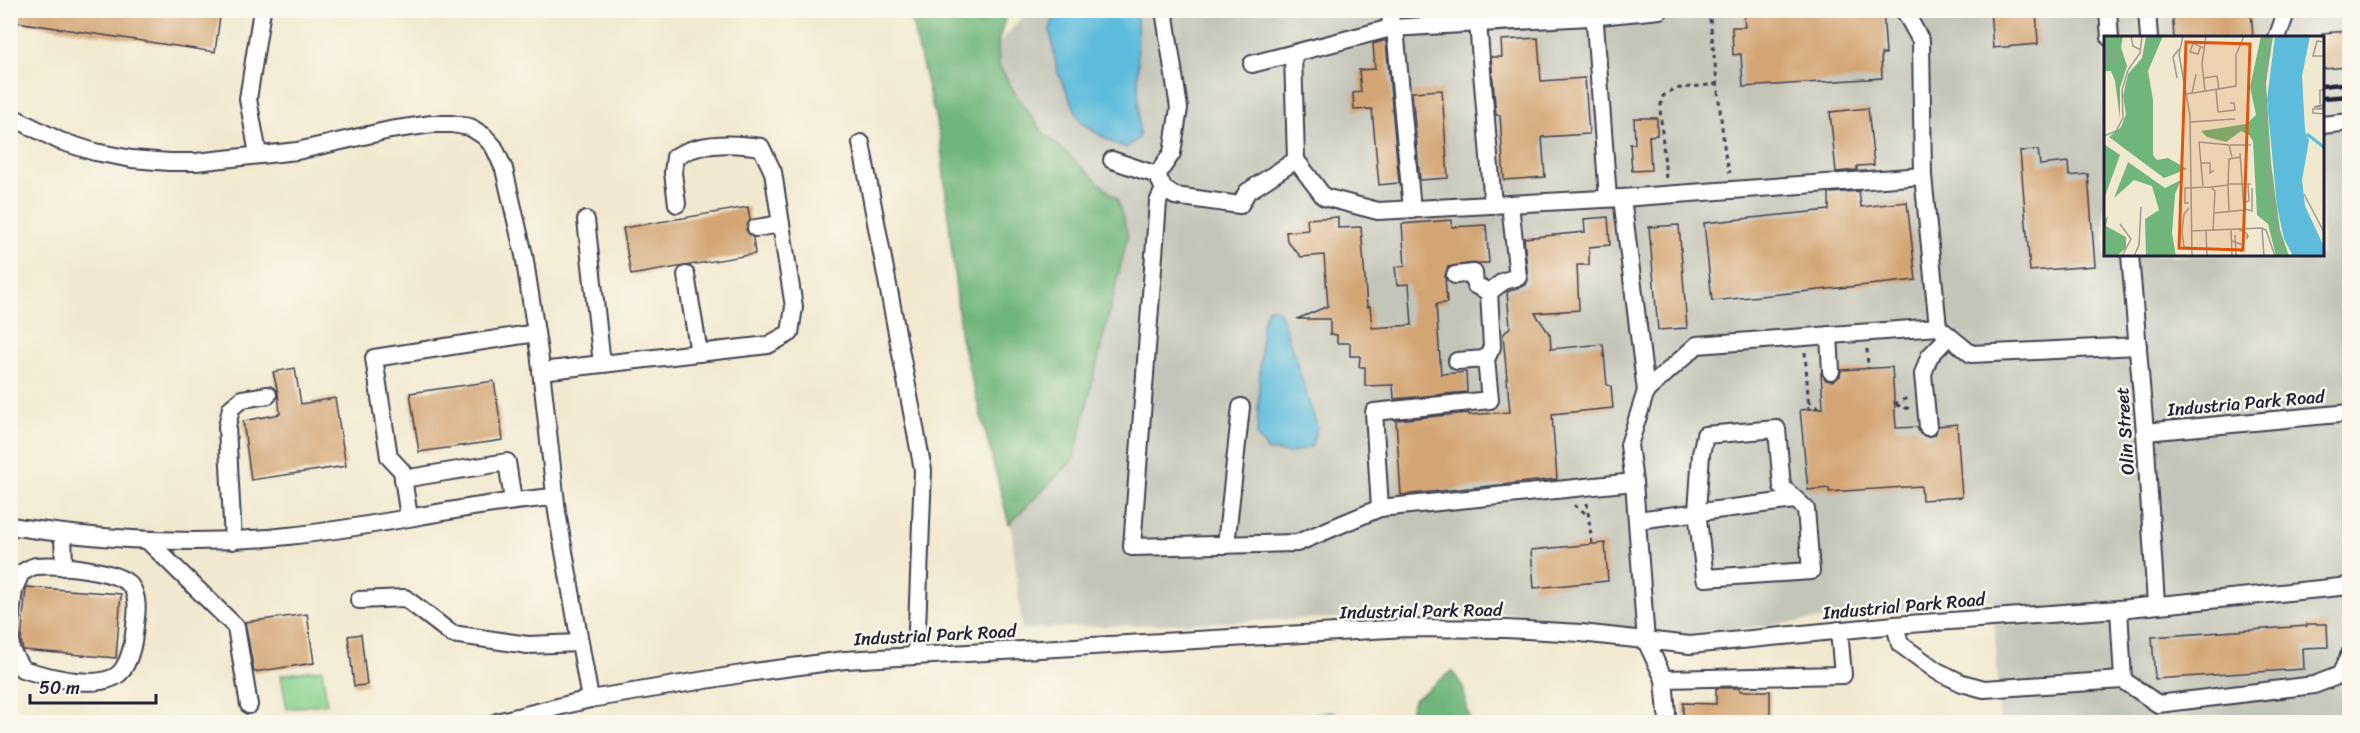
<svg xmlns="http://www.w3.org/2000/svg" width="2360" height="733" font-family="Sriracha,sans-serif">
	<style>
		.industrial { fill: #c4c5b9; fill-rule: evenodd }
		.green { fill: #8bd490; stroke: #567b66; stroke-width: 1.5 }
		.forest { fill: #70b67a; stroke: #496c5a; stroke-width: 1.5 }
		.water { fill: #5dbbdb; stroke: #406e8b; stroke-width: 1.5 }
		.building { fill: #d3a575 }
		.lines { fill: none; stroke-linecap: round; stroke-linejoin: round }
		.minor-casing { stroke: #414051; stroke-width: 20 }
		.path { stroke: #414051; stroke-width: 3; stroke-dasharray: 4.5 4.5; stroke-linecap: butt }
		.minor { stroke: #fff; stroke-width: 16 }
		.rail { stroke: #22223b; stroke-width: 4.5 }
		.labels { text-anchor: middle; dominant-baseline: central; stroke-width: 5; stroke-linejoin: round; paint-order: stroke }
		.street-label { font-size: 18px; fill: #22223b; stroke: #fbf7ec }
		.inset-river { fill: none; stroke: #5dbbdb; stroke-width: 3 }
		.inset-road { fill: none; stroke: #9e9994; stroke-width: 1.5 }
		.view { fill: #de560e; fill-opacity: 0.15; stroke: #de560e; stroke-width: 3 }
		.inset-edge { fill: none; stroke: #22223b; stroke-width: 3 }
	</style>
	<rect width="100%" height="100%" fill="#fbf7ec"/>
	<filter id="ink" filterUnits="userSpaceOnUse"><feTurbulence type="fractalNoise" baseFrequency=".0167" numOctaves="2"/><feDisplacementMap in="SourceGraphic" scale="12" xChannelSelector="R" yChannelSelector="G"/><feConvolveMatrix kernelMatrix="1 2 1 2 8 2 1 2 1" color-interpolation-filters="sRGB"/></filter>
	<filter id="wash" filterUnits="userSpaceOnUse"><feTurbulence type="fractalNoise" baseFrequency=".008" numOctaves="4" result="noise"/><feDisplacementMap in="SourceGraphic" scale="24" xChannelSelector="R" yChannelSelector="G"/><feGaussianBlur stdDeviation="1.35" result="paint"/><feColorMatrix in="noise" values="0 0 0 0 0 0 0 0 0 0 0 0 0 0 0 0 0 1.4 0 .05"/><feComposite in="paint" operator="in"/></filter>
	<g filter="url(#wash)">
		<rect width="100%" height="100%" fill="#f1e9cf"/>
		<path class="industrial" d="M1027,11H2349V720L2307,722H2000L1993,600L1664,637L1499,612L1022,629L965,82ZM2105,38H2322V255H2105Z"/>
		<polygon class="green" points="322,669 327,703 287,709 281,675"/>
		<g class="forest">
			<polygon points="909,11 1007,11 998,43 999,65 1019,100 1043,132 1117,199 1128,235 1074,459 1009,524 961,338 940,137"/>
			<polygon points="1452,671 1463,687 1470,722 1407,722 1414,700"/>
		</g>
		<g class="water">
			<polygon points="1056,11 1137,11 1139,138 1126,148 1111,142 1081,123 1057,70 1050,30"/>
			<polygon points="1268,308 1276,308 1282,318 1317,427 1311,447 1290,453 1268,451 1257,436 1262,324"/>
			<polygon points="1332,712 1351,722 1295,722 1298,717"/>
		</g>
		<g id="blocks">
			<g class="building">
				<polygon points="10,10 221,10 215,52 10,21"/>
				<polygon points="1830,10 1883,10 1886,54 1881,54 1882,78 1743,87 1741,54 1733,55 1732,27 1745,27 1744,16"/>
				<polygon points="1990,10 2036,10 2038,44 1993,48"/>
				<polygon points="2172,10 2251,10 2253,38 2174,38"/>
				<polygon points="2349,31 2349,67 2322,69 2322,33"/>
				<polygon points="1538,38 1541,81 1585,78 1589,134 1542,137 1545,177 1504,180 1500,115 1496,115 1491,57 1502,57 1501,40"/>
				<polygon points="1383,41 1386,41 1399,182 1398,183 1379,185 1372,109 1354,110 1353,93 1361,92 1359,70 1375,69 1373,44"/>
				<polygon points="1442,90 1448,178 1420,180 1412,92"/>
				<polygon points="1868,108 1874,165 1857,166 1857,170 1836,172 1830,112"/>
				<polygon points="1634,118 1657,118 1657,135 1649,136 1651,170 1632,171 1630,144 1635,144"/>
				<polygon points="2038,150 2040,165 2068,162 2069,176 2088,174 2095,266 2030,271 2020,151"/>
				<polygon points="1859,191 1861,207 1907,202 1916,280 1712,301 1704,223 1829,210 1829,193"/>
				<polygon points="748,207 750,220 746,230 753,238 755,254 631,275 623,228"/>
				<polygon points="1338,217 1338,228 1361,227 1367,307 1370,306 1372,328 1412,325 1409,284 1397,285 1395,267 1405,266 1402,224 1452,220 1452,227 1486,225 1489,263 1473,263 1448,267 1445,276 1447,303 1436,304 1441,374 1466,372 1467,392 1394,399 1393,385 1365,386 1365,367 1359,367 1360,356 1350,356 1350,343 1337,343 1337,335 1330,334 1330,319 1297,319 1328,306 1324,255 1301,257 1287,241 1286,232 1308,230 1307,219"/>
				<polygon points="1608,217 1610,245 1589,247 1589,265 1577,265 1579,310 1535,313 1550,335 1551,349 1603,344 1607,385 1611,386 1613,408 1552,414 1557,479 1401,495 1396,420 1469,413 1469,415 1510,412 1503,335 1510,327 1507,292 1526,285 1528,280 1524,238 1585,232 1584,219"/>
				<polygon points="1679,225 1687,328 1658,330 1649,227"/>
				<polygon points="1892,367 1896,428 1917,427 1920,434 1928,437 1935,435 1938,426 1957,424 1962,497 1922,500 1921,486 1829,492 1829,488 1808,490 1800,410 1823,408 1821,372 1826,380 1832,381 1840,376 1841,370"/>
				<polygon points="295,368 301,404 335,398 346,466 251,480 243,421 280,414 278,393 273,372"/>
				<polygon points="494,381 503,440 419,452 410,393"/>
				<polygon points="1605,543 1608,581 1534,588 1531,550"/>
				<polygon points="26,587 121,594 116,658 23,650 21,641"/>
				<polygon points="307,614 314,663 254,672 245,622"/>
				<polygon points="2307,624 2327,624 2328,647 2303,648 2304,669 2155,679 2152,637 2307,626"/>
				<polygon points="361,634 367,685 354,686 348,636"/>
				<polygon points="1716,688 1740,688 1740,691 1770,691 1770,723 1683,723 1683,703 1716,704"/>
			</g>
		</g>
	</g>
	<g filter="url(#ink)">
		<use href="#blocks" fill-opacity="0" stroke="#414051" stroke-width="1.5"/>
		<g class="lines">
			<g class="minor-casing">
				<g id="minor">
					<polyline points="1390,10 1391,28"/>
					<polyline points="1594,10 1608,198"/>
					<polyline points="1904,10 1921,41 1923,176 1938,327"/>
					<polyline points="2108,10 2110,38"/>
					<polyline points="2147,10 2149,38"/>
					<polyline points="1478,23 1493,205"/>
					<polyline points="1395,28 1412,210"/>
					<polyline points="2277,38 2287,10"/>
					<polyline points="1293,54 1296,160 1324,197 1378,211 1622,198"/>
					<polyline points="1252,64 1391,28 1589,17 1660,10"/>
					<polyline points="10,116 60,141 95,152 132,159 169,162 196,162 297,151 390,130 432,124 452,124 470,127 484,136 494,147 504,169 524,255 539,352 557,512 590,699"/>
					<polyline points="2322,125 2350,122"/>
					<polyline points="861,143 923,470 916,655"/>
					<polyline points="258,154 248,99 262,10"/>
					<polyline points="1112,160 1157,175"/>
					<polyline points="1296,160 1247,192 1240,205 1175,196 1164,189 1158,202 1132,547 1297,543 1380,508 1634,482"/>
					<polyline points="1164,189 1157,175 1172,153 1179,108 1164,10"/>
					<polyline points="586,220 602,364"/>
					<polyline points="756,228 781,224"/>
					<polyline points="2130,255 2145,432 2156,604"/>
					<polyline points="686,275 699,353"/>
					<polyline points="1455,275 1474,273 1475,285 1489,292 1504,281 1518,277 1510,204"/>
					<polyline points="1829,335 1831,371"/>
					<polyline points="1486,359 1492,347 1489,292"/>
					<path d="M541,371L768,345L790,333L794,307L781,224L773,172L761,147C734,143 699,142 675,157L673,173L677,204"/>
					<polyline points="1646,391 1622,198 1923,176"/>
					<polyline points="1928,427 1923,374 1929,357 1949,336"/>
					<polygon points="1777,429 1782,487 1806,509 1811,571 1705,578 1697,511 1701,454 1705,435"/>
					<polyline points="2145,432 2350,413"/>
					<polyline points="403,479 507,462 513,500"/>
					<polyline points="1380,508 1374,412 1490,400 1486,359 1457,361"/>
					<polyline points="409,517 402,471 389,457 374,358 536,333"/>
					<polyline points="1637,520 1795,500"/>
					<path d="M10,526C102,540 196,546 288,536C378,527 465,504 555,497"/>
					<polyline points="63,534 64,567"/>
					<polyline points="147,540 236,627 249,705"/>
					<polyline points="233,541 227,427 231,408 242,399 268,395"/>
					<polyline points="1226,545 1241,407"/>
					<polyline points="359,600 405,598 452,634 528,645 580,643"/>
					<polyline points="2119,609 2123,680"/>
					<path d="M10,623L14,589L21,573C26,571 31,566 37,566C57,564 117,570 130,585C139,596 137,613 135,625C134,639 131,657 123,669C107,694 45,676 22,669L11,650L10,632"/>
					<polyline points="1895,625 1900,644 1937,671 1962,683 1984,689 2123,680 2158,704 2314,685 2340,675 2350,654"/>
					<polyline points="1839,630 1843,675 1664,679 1646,641 1634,482 1629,445 1646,391 1697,345 1938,327 1971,354 2138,346"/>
					<polyline points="1664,679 1667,714"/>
					<polyline points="497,722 590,699 754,672 845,660 1407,628 1506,629 1581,633 1690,645 1895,625 2119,609 2350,586"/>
				</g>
			</g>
			<g class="path">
				<polyline points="1709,10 1725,154 1730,173"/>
				<polyline points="1666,178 1660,109 1663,96 1674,89 1717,84"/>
				<polyline points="1867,349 1868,369"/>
				<polyline points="1805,352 1809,409"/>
				<polyline points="1808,401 1823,411"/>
				<polyline points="1894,404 1910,397"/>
				<polyline points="1896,405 1910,409"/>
				<polyline points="1587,503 1592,544"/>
				<polyline points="1574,505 1588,515"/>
			</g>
			<use href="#minor" class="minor"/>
			<g class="rail">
				<polyline points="2322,86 2350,83"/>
				<polyline points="2322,98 2350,96"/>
			</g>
		</g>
	</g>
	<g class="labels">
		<g class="street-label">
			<text transform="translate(2246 403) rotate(-5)">Industria Park Road</text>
			<text transform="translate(2125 431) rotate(-94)">Olin Street</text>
			<text transform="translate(1904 606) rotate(-5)">Industrial Park Road</text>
			<text transform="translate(1421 611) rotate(-1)">Industrial Park Road</text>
			<text transform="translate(935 635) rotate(-3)">Industrial Park Road</text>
		</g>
	</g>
	<g transform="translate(2104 36)">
		<rect width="220" height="220" fill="#f1e9cf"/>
		<path d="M0,0H19L17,11L23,30L16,52V83L11,45L7,35H0ZM59,0L44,35L49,64V119L53,124L64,122L83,133L60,142L5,101L17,91L22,78L19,60L24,38L38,22L42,1ZM157,0H169L162,47L167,127L176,194L185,220H172L164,188L153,179L149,105L145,99L137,95L122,106L103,101L97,95L142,88L152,79L146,51ZM0,108L16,119L0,163ZM24,126L61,152L77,144L71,158L68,197L72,220H42L41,183L55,174L48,150L30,144L10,162ZM4,180L2,190L22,201V212L13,220H0V184Z" fill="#70b67a"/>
		<path d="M171,0H206L198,40L201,95L205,104L198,144L201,170L220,211V220H189L180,203L173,170L163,64Z" fill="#5dbbdb"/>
		<path class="inset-river" d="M203,98L221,112"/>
		<path class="inset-road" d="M27,0L29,10L37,14M79,0L75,18L86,80L88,220M166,0L159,59L165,147L177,220M221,6L213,5L209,20H221M96,12L94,18L86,16L89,7L99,12M0,14L12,17L11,25H3V15M73,42L69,21L75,13M100,42L113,40L115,54M112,54L114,76L131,74L130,67H126M101,55L98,28L102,0M88,57L92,38M83,58L132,50V19L140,0M216,68V54H221M221,68L210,71H221M221,73H209V77L221,78M86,86L131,83M0,100L12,95L19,82L18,54L24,34L36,17L38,0M126,109H147M97,127H106V137L110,134M124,148H147M124,149L125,123L137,121M99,150L95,106L125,109L128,121M107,151L124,149L125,176M200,158L221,198M141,166L145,165L144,148M85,167H81V152L107,151L111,155L109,194M85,172L80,178L78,195L80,211L88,212M141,173L148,175V152M111,177L140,174L136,117M16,188L27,203L18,220M158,192L162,194L171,220M158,192L160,220M127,193L128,220M135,193L143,198V203L144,200L143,198M102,194L103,220M87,195L158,192M131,199L132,220M128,205L139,209L137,216M30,220L35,209L37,171"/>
		<path class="view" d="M82,6L146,8L139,214L75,212Z"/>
		<rect width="220" height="220" class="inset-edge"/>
	</g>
	<rect width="2360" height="733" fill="none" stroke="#fbf7ec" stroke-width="36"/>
	<path d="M30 694v9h126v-9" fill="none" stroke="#22223b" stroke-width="3"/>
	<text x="39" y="694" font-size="18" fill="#22223b" stroke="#fbf7ec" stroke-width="4.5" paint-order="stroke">50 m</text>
</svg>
